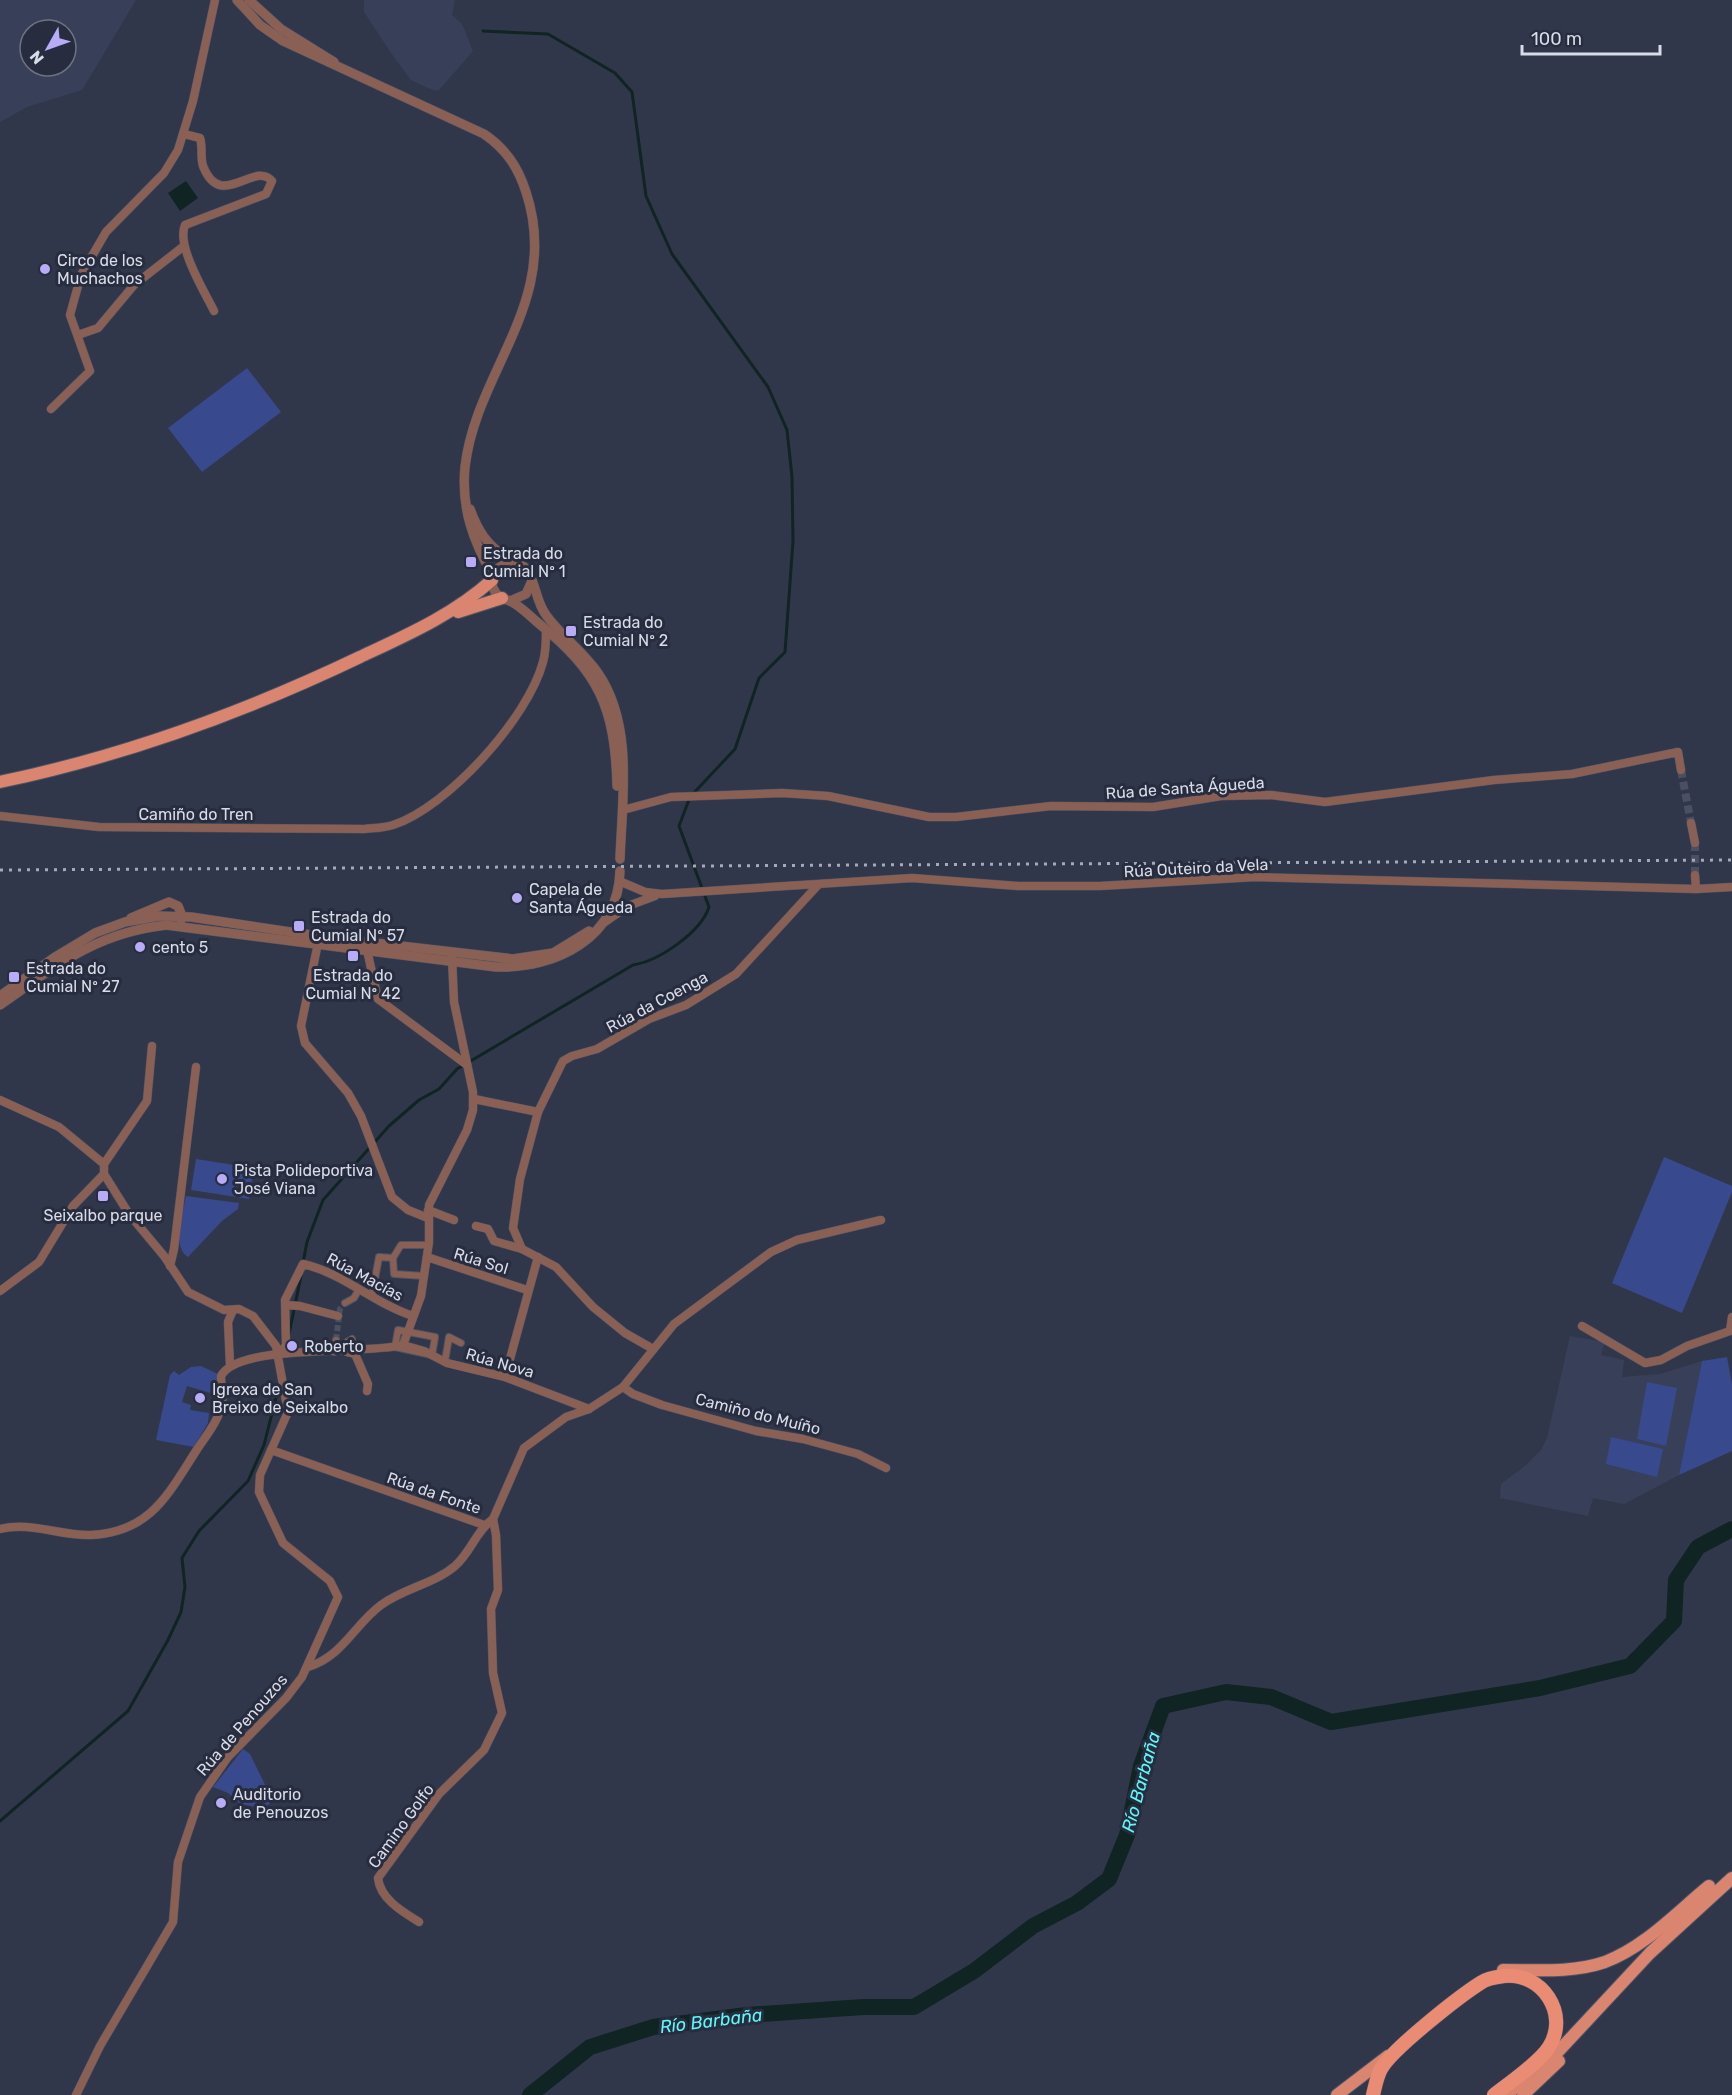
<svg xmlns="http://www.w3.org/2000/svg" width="1732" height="2095" font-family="Rubik,sans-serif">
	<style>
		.built { fill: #384059; fill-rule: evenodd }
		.green { fill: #38498d }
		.water { fill: #102424 }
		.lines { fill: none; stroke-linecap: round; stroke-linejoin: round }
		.stream { stroke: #102424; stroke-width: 3 }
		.river { stroke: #102424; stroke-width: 16 }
		.pedestrian-tunnel { stroke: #4a5062; stroke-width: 6; stroke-dasharray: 6 3; stroke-linecap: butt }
		.minor-tunnel { stroke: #4a5062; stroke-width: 8; stroke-dasharray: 8 4; stroke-linecap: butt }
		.pedestrian-casing { stroke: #4f5566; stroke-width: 8 }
		.minor-casing { stroke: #4f5566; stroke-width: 9 }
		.tertiary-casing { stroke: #4f5566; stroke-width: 10 }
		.primary-casing { stroke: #4f5566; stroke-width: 14 }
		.trunk-casing { stroke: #4f5566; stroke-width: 15 }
		.pedestrian { stroke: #8a6055; stroke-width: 6 }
		.minor { stroke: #8a6055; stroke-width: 8 }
		.tertiary { stroke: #8a6055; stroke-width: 9 }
		.primary { stroke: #da856f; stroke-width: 12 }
		.trunk { stroke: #ea8c74; stroke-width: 14 }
		.rail { stroke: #a5a9b8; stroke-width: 3; stroke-dasharray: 3 6; stroke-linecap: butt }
		.poi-dot { fill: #b8abf7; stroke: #272d3f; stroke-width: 2 }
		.labels { text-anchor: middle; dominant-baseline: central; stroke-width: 6; stroke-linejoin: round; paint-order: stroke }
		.poi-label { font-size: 16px; fill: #d8dce8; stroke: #272d3f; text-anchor: start }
		.street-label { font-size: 16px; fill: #d8dce8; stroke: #272d3f }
		.water-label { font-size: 18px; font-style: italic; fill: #5ff8f8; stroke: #272d3f }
	</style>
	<rect width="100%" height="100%" fill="#31374a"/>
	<g class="built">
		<path d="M0,0H136L82,90L27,107L0,122ZM30,30H66V66H30Z"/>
		<polygon points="364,0 455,0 452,15 462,24 473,51 438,91 430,89 411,80 391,53 364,12"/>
		<polygon points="1570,1336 1605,1342 1601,1355 1624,1360 1622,1377 1660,1374 1702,1361 1679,1475 1624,1504 1593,1498 1588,1516 1500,1498 1501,1484 1525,1466 1541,1450 1547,1438"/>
	</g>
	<g class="green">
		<polygon points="247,368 281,412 202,472 168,428"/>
		<polygon points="1664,1157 1732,1186 1732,1192 1682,1313 1612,1283"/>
		<polygon points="196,1159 254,1168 249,1199 191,1190"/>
		<path d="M186,1196L239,1203L238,1209L222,1221L188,1257C171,1246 183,1213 186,1196Z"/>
		<polygon points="1727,1357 1732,1384 1732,1451 1679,1475 1702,1361"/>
		<polygon points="201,1366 220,1375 214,1394 187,1386 182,1402 191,1405 190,1410 209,1413 208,1423 194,1447 156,1440 170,1375 174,1371 179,1375 191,1367"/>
		<polygon points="1647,1382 1677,1388 1666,1446 1637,1439"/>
		<polygon points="1611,1437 1663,1449 1657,1477 1606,1464"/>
		<polygon points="243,1749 250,1754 273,1801 264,1808 240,1804 228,1793 213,1787"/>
	</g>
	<polygon class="water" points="186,181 198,198 180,211 168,193"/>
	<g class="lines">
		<g class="stream">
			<path d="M303,1263L307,1242L323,1200L389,1126L419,1100L439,1089L457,1069L633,965C659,961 701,932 709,907L679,826L690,797L735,749L759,678L785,652L793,541L792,477L787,430L768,387L672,254L646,196L632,92L615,73L548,34L483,31"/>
			<polyline points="289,1334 301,1276"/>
			<polyline points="0,1821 128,1711 168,1640 181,1612 185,1587 182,1558 199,1531 248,1481 264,1445 280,1382"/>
		</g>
		<polyline class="river" points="530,2095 590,2047 653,2027 747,2015 863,2007 914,2007 974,1971 1033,1926 1077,1903 1109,1879 1127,1835 1141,1766 1163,1706 1226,1692 1271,1697 1331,1722 1540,1688 1630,1666 1674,1621 1676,1580 1698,1547 1732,1529"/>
		<polyline class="pedestrian-tunnel" points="336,1340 340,1309 345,1303"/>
		<g class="minor-tunnel">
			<polyline points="1681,770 1691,823"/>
			<polyline points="1695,843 1695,875"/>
		</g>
		<g class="pedestrian-casing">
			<g id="pedestrian">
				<polyline points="393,1258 394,1274 424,1276"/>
				<polyline points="372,1295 379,1257 393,1258 401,1245 428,1245"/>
				<polyline points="345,1303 354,1298 358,1291"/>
				<polygon points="398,1330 435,1337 432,1355 395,1347"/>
				<polyline points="334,1352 336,1340"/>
				<polyline points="346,1352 347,1342 352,1339"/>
				<polyline points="445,1361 449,1337 461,1343"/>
			</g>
		</g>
		<g class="minor-casing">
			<g id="minor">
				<path d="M184,134L200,138C203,147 200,156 203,166C221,212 254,160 272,181L266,194L185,225C176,245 204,291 214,311"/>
				<polyline points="78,335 98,328 134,285 184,246"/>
				<polyline points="51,409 90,371 70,315 81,275 106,232 164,173 178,150 193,101 215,0"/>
				<polyline points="623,810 671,797 782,793 828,796 929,817 956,817 1051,806 1153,807 1221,796 1271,795 1325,802 1494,780 1572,774 1678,752 1681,770"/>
				<path d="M0,816L99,827L365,829C374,828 384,828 393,825C448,807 528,718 543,662C546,652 546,640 546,630"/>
				<polyline points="1691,823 1695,843"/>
				<polyline points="1695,875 1696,889"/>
				<polyline points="619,881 645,892 662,894 912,878 1018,886 1100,886 1256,877 1696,889 1732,887"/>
				<polyline points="605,922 628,906 655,896"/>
				<polyline points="318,943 301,1026 305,1043 348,1093 361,1116 392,1197 408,1210 428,1218"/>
				<polyline points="367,950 378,999 467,1065"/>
				<polyline points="474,1099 538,1112"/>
				<polyline points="0,1100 59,1127 104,1164 104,1174 129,1214 164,1256 188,1292 224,1310 239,1309 253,1316 276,1346 288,1412 260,1475 259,1492 283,1543 330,1581 338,1597 302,1677 286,1698 228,1757 200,1797 178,1862 173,1922 100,2046 76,2095"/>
				<polyline points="104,1164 147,1101 152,1046"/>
				<polyline points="428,1210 454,1220"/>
				<polyline points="476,1226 488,1229 494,1241 522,1249"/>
				<polyline points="427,1257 527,1290"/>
				<polyline points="170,1266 174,1249 196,1067"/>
				<polyline points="0,1291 39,1262 73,1206 104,1174"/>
				<polyline points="286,1305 300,1306 338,1316"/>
				<polyline points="1582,1326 1645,1363 1661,1360 1687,1346 1730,1331 1732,1317"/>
				<polyline points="403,1345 421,1296 429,1242 429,1205 467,1130 473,1110 473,1092 454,1002 452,958"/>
				<polyline points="403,1345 424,1351 447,1363 505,1377 589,1409"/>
				<polyline points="653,1349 625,1333 593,1307 556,1267 522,1249 513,1228 520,1179 538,1112 563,1061 572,1056 597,1049 649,1019 686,1005 736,974 818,885"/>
				<path d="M279,1352L286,1346L285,1300L303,1264C343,1273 375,1304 413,1316"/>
				<polyline points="347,1352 355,1354 368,1384 367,1391"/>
				<polyline points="230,1365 228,1322 233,1310"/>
				<polyline points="505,1377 538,1257"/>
				<polyline points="623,1387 633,1394 662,1405 756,1431 803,1439 858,1454 886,1468"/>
				<polyline points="271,1450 484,1525"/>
				<path d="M0,1529C31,1521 59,1536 91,1535C150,1532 167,1496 196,1451C205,1437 219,1421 222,1403C223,1395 221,1385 221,1376C238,1343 365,1355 403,1345"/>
				<path d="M308,1667C343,1656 354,1625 381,1605C404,1588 434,1584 455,1566C471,1552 476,1531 493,1519L524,1448L566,1417L589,1409L623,1387L674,1324L771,1252L797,1240L881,1220"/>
				<path d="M419,1922C403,1912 380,1899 378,1878L439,1794L484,1750L502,1713L493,1673L491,1609L498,1590L496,1535L493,1519"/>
			</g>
		</g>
		<g class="tertiary-casing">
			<g id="tertiary">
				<path d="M237,0L260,25L283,41L484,134C506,149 518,167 526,192C562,301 476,370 465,467C461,508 473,541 493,576"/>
				<polyline points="249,0 281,29 334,62"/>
				<path d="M470,509C478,531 487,545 507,558C514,562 522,563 527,570C535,580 536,602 546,615C561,636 583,651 598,673C634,725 622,800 620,859"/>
				<path d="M514,562C498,562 485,579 496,593C500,599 506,599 512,602C521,607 529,615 537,622C599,672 615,707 617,786"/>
				<polyline points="510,601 526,594 531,583"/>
				<polyline points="131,918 169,902 178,906 182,916 181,920"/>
				<polyline points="0,996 55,957 95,933 125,922 159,916 191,917 331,938 513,959 553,953 589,931"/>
				<path d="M0,1005C56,966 95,933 166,925L496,967C556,969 618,938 620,871"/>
			</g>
		</g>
		<g class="primary-casing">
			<g id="primary">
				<polyline points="458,612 502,598"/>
				<path d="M0,782C124,756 245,712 360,657C407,635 453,615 492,580"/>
				<path d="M1503,1970C1536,1970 1573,1973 1605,1962C1645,1947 1677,1912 1709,1886"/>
				<polyline points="1337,2095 1388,2056"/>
				<polyline points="1506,2095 1554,2056 1650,1953 1732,1878"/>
				<polyline points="1523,2095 1559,2061"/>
			</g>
		</g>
		<g class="trunk-casing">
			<path id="trunk" d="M1373,2095C1375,2087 1377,2076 1381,2069C1392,2049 1461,1995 1482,1982C1488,1978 1497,1977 1504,1976C1542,1972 1570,2014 1549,2047C1539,2063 1509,2083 1494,2095"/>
		</g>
		<use href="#pedestrian" class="pedestrian"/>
		<use href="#minor" class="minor"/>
		<use href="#tertiary" class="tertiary"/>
		<use href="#primary" class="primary"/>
		<use href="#trunk" class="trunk"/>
		<polyline class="rail" points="0,870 1732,860"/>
	</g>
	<g class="poi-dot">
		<circle cx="45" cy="269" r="6"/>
		<rect x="465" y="556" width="12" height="12" rx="3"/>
		<rect x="565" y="625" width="12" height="12" rx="3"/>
		<circle cx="517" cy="898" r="6"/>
		<rect x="293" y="920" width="12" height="12" rx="3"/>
		<circle cx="140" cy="947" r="6"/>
		<rect x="347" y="950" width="12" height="12" rx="3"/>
		<rect x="8" y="971" width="12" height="12" rx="3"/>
		<circle cx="222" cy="1179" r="6"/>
		<rect x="97" y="1190" width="12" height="12" rx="3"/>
		<circle cx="292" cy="1346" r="6"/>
		<circle cx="200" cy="1398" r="6"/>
		<circle cx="221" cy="1803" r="6"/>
	</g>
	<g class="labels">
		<g class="poi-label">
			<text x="57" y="260">Circo de los<tspan x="57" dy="18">Muchachos</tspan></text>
			<text x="483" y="553">Estrada do<tspan x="483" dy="18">Cumial Nº 1</tspan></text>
			<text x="583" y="622">Estrada do<tspan x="583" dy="18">Cumial Nº 2</tspan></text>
			<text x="529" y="889">Capela de<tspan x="529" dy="18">Santa Águeda</tspan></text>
			<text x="311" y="917">Estrada do<tspan x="311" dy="18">Cumial Nº 57</tspan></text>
			<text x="152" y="947">cento 5</text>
			<text x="26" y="968">Estrada do<tspan x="26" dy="18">Cumial Nº 27</tspan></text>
			<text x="353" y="975" text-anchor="middle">Estrada do<tspan x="353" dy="18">Cumial Nº 42</tspan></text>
			<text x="234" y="1170">Pista Polideportiva<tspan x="234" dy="18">José Viana</tspan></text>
			<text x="103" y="1215" text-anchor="middle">Seixalbo parque</text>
			<text x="304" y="1346">Roberto</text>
			<text x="212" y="1389">Igrexa de San<tspan x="212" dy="18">Breixo de Seixalbo</tspan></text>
			<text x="233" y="1794">Auditorio<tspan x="233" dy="18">de Penouzos</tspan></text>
		</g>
		<g class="street-label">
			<text transform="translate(1185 788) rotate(-4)">Rúa de Santa Águeda</text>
			<text x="196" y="814">Camiño do Tren</text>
			<text transform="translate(1196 868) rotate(-3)">Rúa Outeiro da Vela</text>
			<text transform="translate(657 1002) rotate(-28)">Rúa da Coenga</text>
			<text transform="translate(481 1261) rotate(17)">Rúa Sol</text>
			<text transform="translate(365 1277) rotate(28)">Rúa Macías</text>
			<text transform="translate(500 1363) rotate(16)">Rúa Nova</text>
			<text transform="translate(758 1414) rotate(14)">Camiño do Muíño</text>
			<text transform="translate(434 1493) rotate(19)">Rúa da Fonte</text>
			<text transform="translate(242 1725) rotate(-49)">Rúa de Penouzos</text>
			<text transform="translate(401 1826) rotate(-54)">Camino Golfo</text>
		</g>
		<g class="water-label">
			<text transform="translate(1141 1782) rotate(-75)">Río Barbaña</text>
			<text transform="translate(711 2021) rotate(-7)">Río Barbaña</text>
		</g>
	</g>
	<g transform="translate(48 48) rotate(230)"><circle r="28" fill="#272d3f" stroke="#6e7383" stroke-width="1.5"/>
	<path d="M0-4.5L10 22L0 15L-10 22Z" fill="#b8abf7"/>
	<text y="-9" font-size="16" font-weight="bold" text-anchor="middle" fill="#d8dce8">N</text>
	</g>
	<path d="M1522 45v9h138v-9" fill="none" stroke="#d8dce8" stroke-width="3"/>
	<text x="1531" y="45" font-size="18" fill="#d8dce8" stroke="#272d3f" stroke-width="4.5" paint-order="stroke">100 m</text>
</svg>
